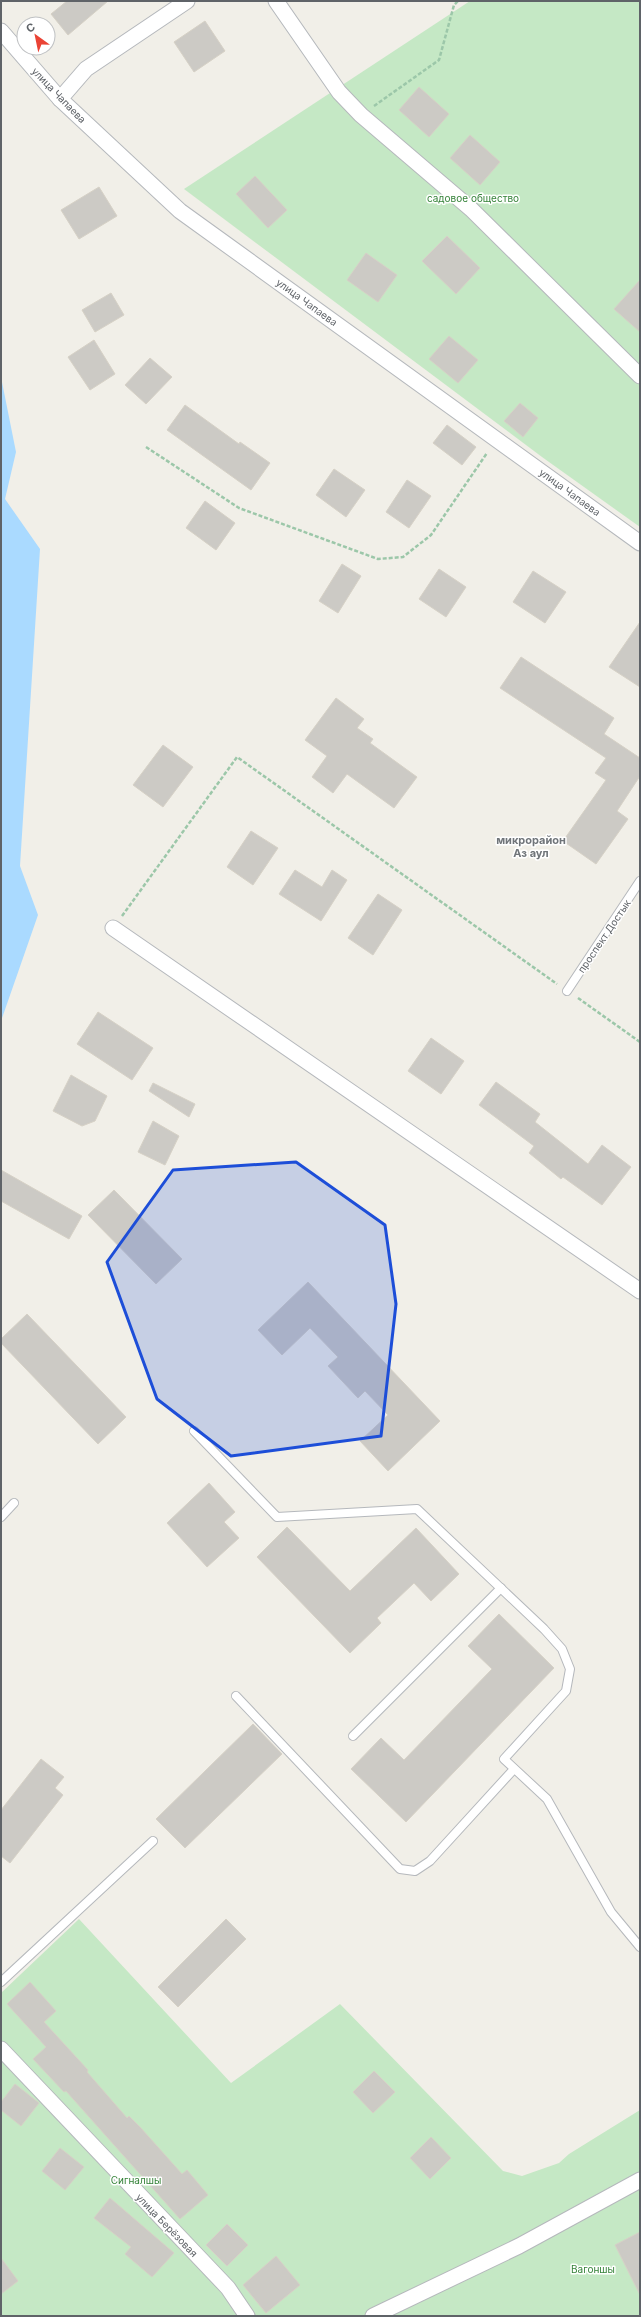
<svg xmlns="http://www.w3.org/2000/svg" width="641" height="2317" font-family="Inter,sans-serif">
	<style>
		.green { fill: #c5e8c5 }
		.water { fill: #aadaff }
		.building { fill: #cccac5; stroke: #d6d1c6 }
		.lines { fill: none; stroke-linecap: round; stroke-linejoin: round }
		.service-casing { stroke: #b5b8bc; stroke-width: 10 }
		.minor-casing { stroke: #b5b8bc; stroke-width: 17 }
		.path { stroke: #9cc7a9; stroke-width: 2.5; stroke-dasharray: 4 2; stroke-linecap: butt }
		.service { stroke: #fff; stroke-width: 8 }
		.minor { stroke: #fff; stroke-width: 15 }
		.marked { fill: #1d4ed8; fill-opacity: 0.2; stroke: #1d4ed8; stroke-width: 3; stroke-linejoin: round }
		.labels { text-anchor: middle; dominant-baseline: central; stroke-width: 3; stroke-linejoin: round; paint-order: stroke }
		.street-label { font-size: 10px; fill: #5f6368; stroke: #fff }
		.park-label { font-size: 10px; fill: #348238; stroke: #fff }
		.neighbourhood-label { font-size: 11px; font-weight: bold; fill: #70757a; stroke: #fff }
	</style>
	<rect width="100%" height="100%" fill="#f1efe8"/>
	<g class="green">
		<polygon points="470,1 640,1 640,527 542,457 184,189"/>
		<polygon points="79,1919 231,2083 340,2004 503,2171 522,2176 559,2163 569,2154 640,2110 640,2316 1,2316 1,1993"/>
	</g>
	<polygon class="water" points="1,377 16,452 5,499 40,549 20,866 38,915 1,1021"/>
	<g class="building">
		<polygon points="67,1 108,1 68,35 51,14"/>
		<polygon points="205,21 225,51 194,72 174,42"/>
		<polygon points="419,87 449,114 429,137 399,110"/>
		<polygon points="470,135 500,162 480,185 450,158"/>
		<polygon points="255,176 287,210 268,228 236,194"/>
		<polygon points="99,187 117,216 79,239 61,210"/>
		<polygon points="447,236 480,268 456,294 422,261"/>
		<polygon points="366,253 397,275 378,302 347,280"/>
		<polygon points="640,280 640,332 614,309"/>
		<polygon points="111,293 124,315 95,332 82,310"/>
		<polygon points="449,336 478,360 458,383 429,359"/>
		<polygon points="94,340 115,374 90,390 68,357"/>
		<polygon points="150,358 172,377 146,404 125,385"/>
		<polygon points="520,403 538,418 523,437 504,421"/>
		<polygon points="185,405 239,444 240,442 270,463 251,490 167,430"/>
		<polygon points="447,425 476,447 462,465 433,443"/>
		<polygon points="334,469 365,490 346,517 316,495"/>
		<polygon points="407,480 431,496 409,528 386,512"/>
		<polygon points="205,501 235,523 216,550 186,528"/>
		<polygon points="342,564 361,576 338,613 319,601"/>
		<polygon points="439,569 466,587 446,617 419,599"/>
		<polygon points="533,571 566,592 545,623 513,602"/>
		<polygon points="640,622 640,687 609,667"/>
		<polygon points="521,657 614,718 604,734 640,758 640,776 617,811 628,819 596,864 563,841 606,780 595,773 606,758 500,688"/>
		<polygon points="336,698 364,719 357,728 373,739 370,743 417,777 394,808 347,774 333,793 312,777 327,756 305,740"/>
		<polygon points="163,745 193,767 163,807 133,785"/>
		<polygon points="251,831 278,848 253,885 227,867"/>
		<polygon points="295,870 322,887 332,870 347,880 321,921 279,894"/>
		<polygon points="378,894 402,910 373,955 348,938"/>
		<polygon points="98,1012 153,1048 132,1080 77,1044"/>
		<polygon points="431,1038 464,1061 441,1094 408,1071"/>
		<polygon points="71,1075 107,1096 95,1121 82,1126 53,1111"/>
		<polygon points="496,1082 540,1114 535,1122 588,1164 602,1145 631,1167 602,1205 563,1177 561,1179 529,1153 534,1146 479,1105"/>
		<polygon points="153,1083 195,1104 189,1117 149,1091"/>
		<polygon points="153,1121 179,1136 165,1165 138,1152"/>
		<polygon points="1,1170 82,1216 69,1239 1,1201"/>
		<polygon points="114,1190 182,1259 156,1284 88,1215"/>
		<polygon points="308,1282 440,1421 388,1471 360,1441 388,1415 365,1391 358,1398 328,1366 338,1357 310,1328 282,1355 258,1330"/>
		<polygon points="27,1314 126,1417 98,1444 1,1343 1,1339"/>
		<polygon points="209,1483 235,1512 224,1522 239,1538 207,1567 167,1523"/>
		<polygon points="287,1527 350,1591 416,1528 459,1574 431,1601 414,1583 377,1618 381,1623 350,1653 257,1557"/>
		<polygon points="499,1614 554,1668 406,1822 351,1769 381,1738 404,1760 492,1669 468,1646"/>
		<polygon points="253,1724 282,1754 185,1848 156,1819"/>
		<polygon points="41,1759 64,1777 55,1788 63,1795 10,1863 1,1856 1,1810"/>
		<polygon points="226,1919 246,1939 178,2007 158,1987"/>
		<polygon points="30,1982 56,2011 44,2022 88,2070 87,2072 127,2118 129,2116 140,2127 182,2174 187,2170 208,2195 180,2219 66,2091 64,2092 33,2059 46,2047 7,2004"/>
		<polygon points="374,2071 395,2092 373,2113 353,2092"/>
		<polygon points="15,2084 39,2103 21,2126 1,2110 1,2102"/>
		<polygon points="431,2137 451,2158 430,2179 410,2158"/>
		<polygon points="60,2148 84,2167 65,2190 42,2171"/>
		<polygon points="110,2198 174,2253 152,2277 125,2254 131,2247 94,2218"/>
		<polygon points="227,2224 248,2245 227,2266 206,2245"/>
		<polygon points="640,2232 640,2295 615,2245"/>
		<polygon points="276,2256 300,2285 266,2313 243,2285"/>
		<polygon points="1,2258 18,2281 1,2294"/>
	</g>
	<g class="lines">
		<g class="service-casing">
			<g id="service">
				<polyline points="567,991 640,881"/>
				<polyline points="194,1431 277,1517 417,1509 544,1629 562,1649 570,1669 566,1691 504,1759 547,1799 611,1912 640,1947"/>
				<polyline points="1,1517 14,1503"/>
				<polyline points="236,1696 400,1869 415,1871 430,1861 514,1769"/>
				<polyline points="353,1736 501,1588"/>
				<polyline points="1,1982 153,1841"/>
			</g>
		</g>
		<g class="minor-casing">
			<g id="minor">
				<polyline points="276,1 339,92 361,115 471,209 640,376"/>
				<polyline points="1,31 60,99 180,211 640,543"/>
				<polyline points="60,99 86,69 187,1"/>
				<polyline points="113,928 640,1291"/>
				<polyline points="1,2049 228,2288 247,2316"/>
				<polyline points="373,2316 519,2246 640,2180"/>
			</g>
		</g>
		<g class="path">
			<polyline points="374,106 439,60 454,5 458,1"/>
			<polyline points="146,447 239,508 378,559 403,557 431,535 487,453"/>
			<polyline points="122,916 237,757 557,984"/>
			<polyline points="578,998 640,1042"/>
		</g>
		<use href="#service" class="service"/>
		<use href="#minor" class="minor"/>
	</g>
	<path class="marked" d="M296,1162L385,1225L396,1304L381,1436L231,1456L157,1399L107,1262L173,1170Z"/>
	<g class="labels">
		<g class="street-label">
			<text transform="translate(59 95) rotate(46)">улица Чапаева</text>
			<text transform="translate(307 302) rotate(36)">улица Чапаева</text>
			<text transform="translate(570 492) rotate(36)">улица Чапаева</text>
			<text transform="translate(604 936) rotate(-56)">проспект Достык</text>
			<text transform="translate(167 2225) rotate(46)">улица Берёзовая</text>
		</g>
		<g class="park-label">
			<text x="473" y="198">садовое общество</text>
			<text x="136" y="2180">Сигналшы</text>
			<text x="593" y="2269">Вагоншы</text>
		</g>
		<g class="neighbourhood-label">
			<text x="531" y="840">микрорайон<tspan x="531" dy="13">Аз аул</tspan></text>
		</g>
	</g>
	<rect width="641" height="2317" fill="none" stroke="#5f6368" stroke-width="4"/>
	<g transform="translate(36 36) rotate(327)"><circle r="19" fill="#ffffff" stroke="#bfc1c3"/>
	<path d="M0-3L7 15L0 10L-7 15Z" fill="#ea4335"/>
	<text y="-6" font-size="11" font-weight="bold" text-anchor="middle" fill="#5f6368">С</text>
	</g>
</svg>
